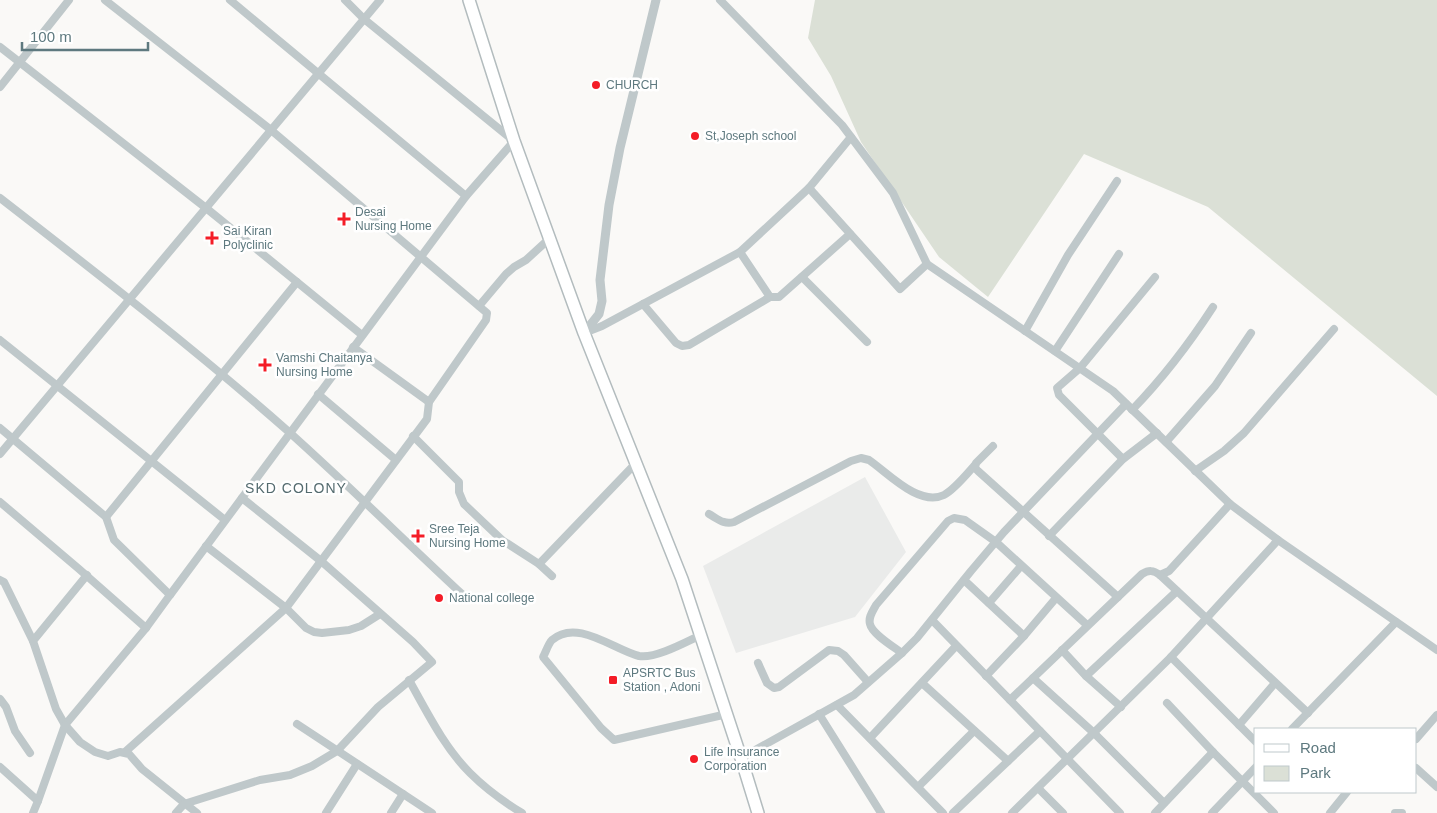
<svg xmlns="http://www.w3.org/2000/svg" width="1437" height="813" font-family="Arial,sans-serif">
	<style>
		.built { fill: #eaebea }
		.green { fill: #dbe0d6 }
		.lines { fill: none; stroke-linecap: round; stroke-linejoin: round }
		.primary-casing { stroke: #b3bcbe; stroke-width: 14 }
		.minor { stroke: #bfc8ca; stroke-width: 8 }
		.tertiary { stroke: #bfc8ca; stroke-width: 9 }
		.primary { stroke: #fff; stroke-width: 11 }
		.poi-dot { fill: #f41d27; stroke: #fff; stroke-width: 2 }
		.labels { text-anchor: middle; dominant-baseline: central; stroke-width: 5; stroke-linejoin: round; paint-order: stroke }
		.poi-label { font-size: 12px; fill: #5e797f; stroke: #fff; text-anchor: start }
		.neighbourhood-label { font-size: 14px; letter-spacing: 1px; fill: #546b6f; stroke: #fff }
	</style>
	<rect width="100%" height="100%" fill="#faf9f7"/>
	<polygon class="built" points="865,477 906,552 855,617 736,653 703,566"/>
	<polygon class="green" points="815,0 1437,0 1437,396 1208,207 1084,154 988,297 939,257 861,142 831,76 808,38"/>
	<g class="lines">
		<g class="primary-casing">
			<polyline id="primary" points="469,0 514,141 584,333 682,579 741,758 758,813"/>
		</g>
		<g class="minor">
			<polyline points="105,0 271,130 487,313 486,320 429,402 427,419 286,608 125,752"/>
			<polyline points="230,0 466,196"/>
			<polyline points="720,0 842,125 893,193 927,264 1113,391 1230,504 1278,540 1437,650"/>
			<polyline points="0,47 206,208 362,335"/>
			<polyline points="0,87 69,0"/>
			<polyline points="851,137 809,188 900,289 927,264"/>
			<path d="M0,198C98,274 196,350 289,432C348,485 405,541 463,595"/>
			<polyline points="740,252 809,188"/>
			<polyline points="802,277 867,342"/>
			<polyline points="643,304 676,343 682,346 689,345 770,297"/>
			<polyline points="479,306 506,274 514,267 526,260 549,239"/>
			<polyline points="1025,331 1068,255 1117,181"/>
			<polyline points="584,333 602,326 740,252 770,297 779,297 850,234"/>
			<polyline points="0,340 225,520"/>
			<polyline points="353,347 429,402"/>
			<polyline points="1055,351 1119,254"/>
			<polyline points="318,394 396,460"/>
			<path d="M1132,410C1163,378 1189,344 1213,307"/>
			<polyline points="0,428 106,517 114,540 170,595 466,196 514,141 364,19 345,0"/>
			<polyline points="413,436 459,482 459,492 464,504 502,540 539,564 636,463"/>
			<polyline points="1166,442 1215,386 1251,333"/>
			<polyline points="993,446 976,463 975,468 978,471 1118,597"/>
			<polyline points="0,454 380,0"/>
			<polyline points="1123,459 1059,395 1057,388 1080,368 1155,277"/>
			<polyline points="1195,471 1224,451 1244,433 1334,329"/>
			<polyline points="0,502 79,569 146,628 170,595"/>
			<path d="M709,514C718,519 724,525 734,522L851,461L861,458L869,460C888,473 919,507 944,495C954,490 967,474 975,465"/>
			<polyline points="106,517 297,282"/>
			<polyline points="1049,536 1123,459 1157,433"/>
			<polyline points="206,546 286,608 306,628 314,632 322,633 349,630 361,626 380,614"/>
			<polyline points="539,564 552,576"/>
			<polyline points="87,575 33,641 56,709 65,725 146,628"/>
			<polyline points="1160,575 1169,571 1230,504"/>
			<polyline points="0,580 4,582 33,641"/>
			<polyline points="964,580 1024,636 986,676"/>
			<polyline points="989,603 1021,566"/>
			<polyline points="932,620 1120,813"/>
			<path d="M701,635C686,642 655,659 639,656C614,650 577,618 552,640C548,644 546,652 543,657L601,728L614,740L727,714"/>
			<polyline points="1024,636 1056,598"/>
			<polyline points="1062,650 1086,676 1121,707"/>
			<path d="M902,653C894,647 872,634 870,624C868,617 873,611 876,605L948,521L954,518L965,520L996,542L1087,625"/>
			<polyline points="758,663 767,683 774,688 779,687 829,650 838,651 844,655 868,682"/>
			<polyline points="1086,676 1177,591"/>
			<polyline points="1033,678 1094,733 1164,803"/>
			<path d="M409,680C427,712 444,747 470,773C485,788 504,802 522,813"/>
			<polyline points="922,683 1008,761"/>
			<polyline points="0,699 6,707 15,731 30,753"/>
			<path d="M1010,700L1142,574C1149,570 1153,570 1160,575L1308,713"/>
			<polyline points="1167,703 1213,752 1274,813"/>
			<polyline points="837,705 943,813"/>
			<polyline points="819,714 881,813"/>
			<polyline points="297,724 432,813"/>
			<polyline points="65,725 80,742 95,752 108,756 120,752 129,754 142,769 197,813"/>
			<polyline points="1239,725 1275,683"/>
			<polyline points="1292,729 1396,622"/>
			<polyline points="870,738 956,646"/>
			<polyline points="1416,739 1437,715"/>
			<polyline points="1256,742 1171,657 1278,540"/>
			<polyline points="741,758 854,695 902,653 917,638 971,571 1004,532 1126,404"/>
			<polyline points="0,767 38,801 65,725"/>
			<polyline points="1416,768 1437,787"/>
			<polyline points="918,787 974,731"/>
			<polyline points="1038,788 1063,813"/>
			<polyline points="33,813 38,801"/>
			<polyline points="176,813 184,804 260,780 290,775 312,766 337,751 378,707 432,662 413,642 321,561 242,498"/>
			<polyline points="326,813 357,764"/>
			<polyline points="391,813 403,794"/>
			<polyline points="953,813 1040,731"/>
			<polyline points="1012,813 1171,657"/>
			<polyline points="1155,813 1213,752"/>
			<polyline points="1212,813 1256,767"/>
			<polyline points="1330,813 1347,792"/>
			<polyline points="1395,813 1402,813"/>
		</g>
		<polyline class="tertiary" points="584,333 599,314 602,301 600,280 609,205 620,148 656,0"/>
		<use href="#primary" class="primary"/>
	</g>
	<g class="poi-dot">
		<circle cx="596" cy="85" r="5"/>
		<circle cx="695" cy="136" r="5"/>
		<path d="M341.5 211.5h5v5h5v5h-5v5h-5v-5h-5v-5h5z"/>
		<path d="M209.5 230.5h5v5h5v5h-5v5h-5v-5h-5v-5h5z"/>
		<path d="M262.5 357.5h5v5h5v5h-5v5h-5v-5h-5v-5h5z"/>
		<path d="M415.5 528.5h5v5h5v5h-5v5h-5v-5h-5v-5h5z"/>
		<circle cx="439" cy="598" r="5"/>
		<rect x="608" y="675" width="10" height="10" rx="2.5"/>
		<circle cx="694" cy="759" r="5"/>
	</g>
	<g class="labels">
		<g class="poi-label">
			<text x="606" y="85">CHURCH</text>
			<text x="705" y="136">St,Joseph school</text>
			<text x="355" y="212">Desai<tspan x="355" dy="14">Nursing Home</tspan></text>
			<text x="223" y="231">Sai Kiran<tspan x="223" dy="14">Polyclinic</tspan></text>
			<text x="276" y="358">Vamshi Chaitanya<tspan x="276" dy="14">Nursing Home</tspan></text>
			<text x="429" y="529">Sree Teja<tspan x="429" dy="14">Nursing Home</tspan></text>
			<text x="449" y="598">National college</text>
			<text x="623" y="673">APSRTC Bus<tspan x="623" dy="14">Station , Adoni</tspan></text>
			<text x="704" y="752">Life Insurance<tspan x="704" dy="14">Corporation</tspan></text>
		</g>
		<g class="neighbourhood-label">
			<text x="296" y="488">SKD COLONY</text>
		</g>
	</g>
	<rect x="1254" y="728" width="162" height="65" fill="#ffffff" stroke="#bfc9cc"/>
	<rect x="1264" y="744" width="25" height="8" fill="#ffffff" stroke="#bfc9cc"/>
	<text x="1300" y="753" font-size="15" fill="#5e797f">Road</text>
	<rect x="1264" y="766" width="25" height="15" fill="#dbe0d6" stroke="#bfc9cc"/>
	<text x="1300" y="778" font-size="15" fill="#5e797f">Park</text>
	<path d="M22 42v8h126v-8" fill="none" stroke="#5e797f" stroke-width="2.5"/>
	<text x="30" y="42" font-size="15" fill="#5e797f" stroke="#ffffff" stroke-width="4" paint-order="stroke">100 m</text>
</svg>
